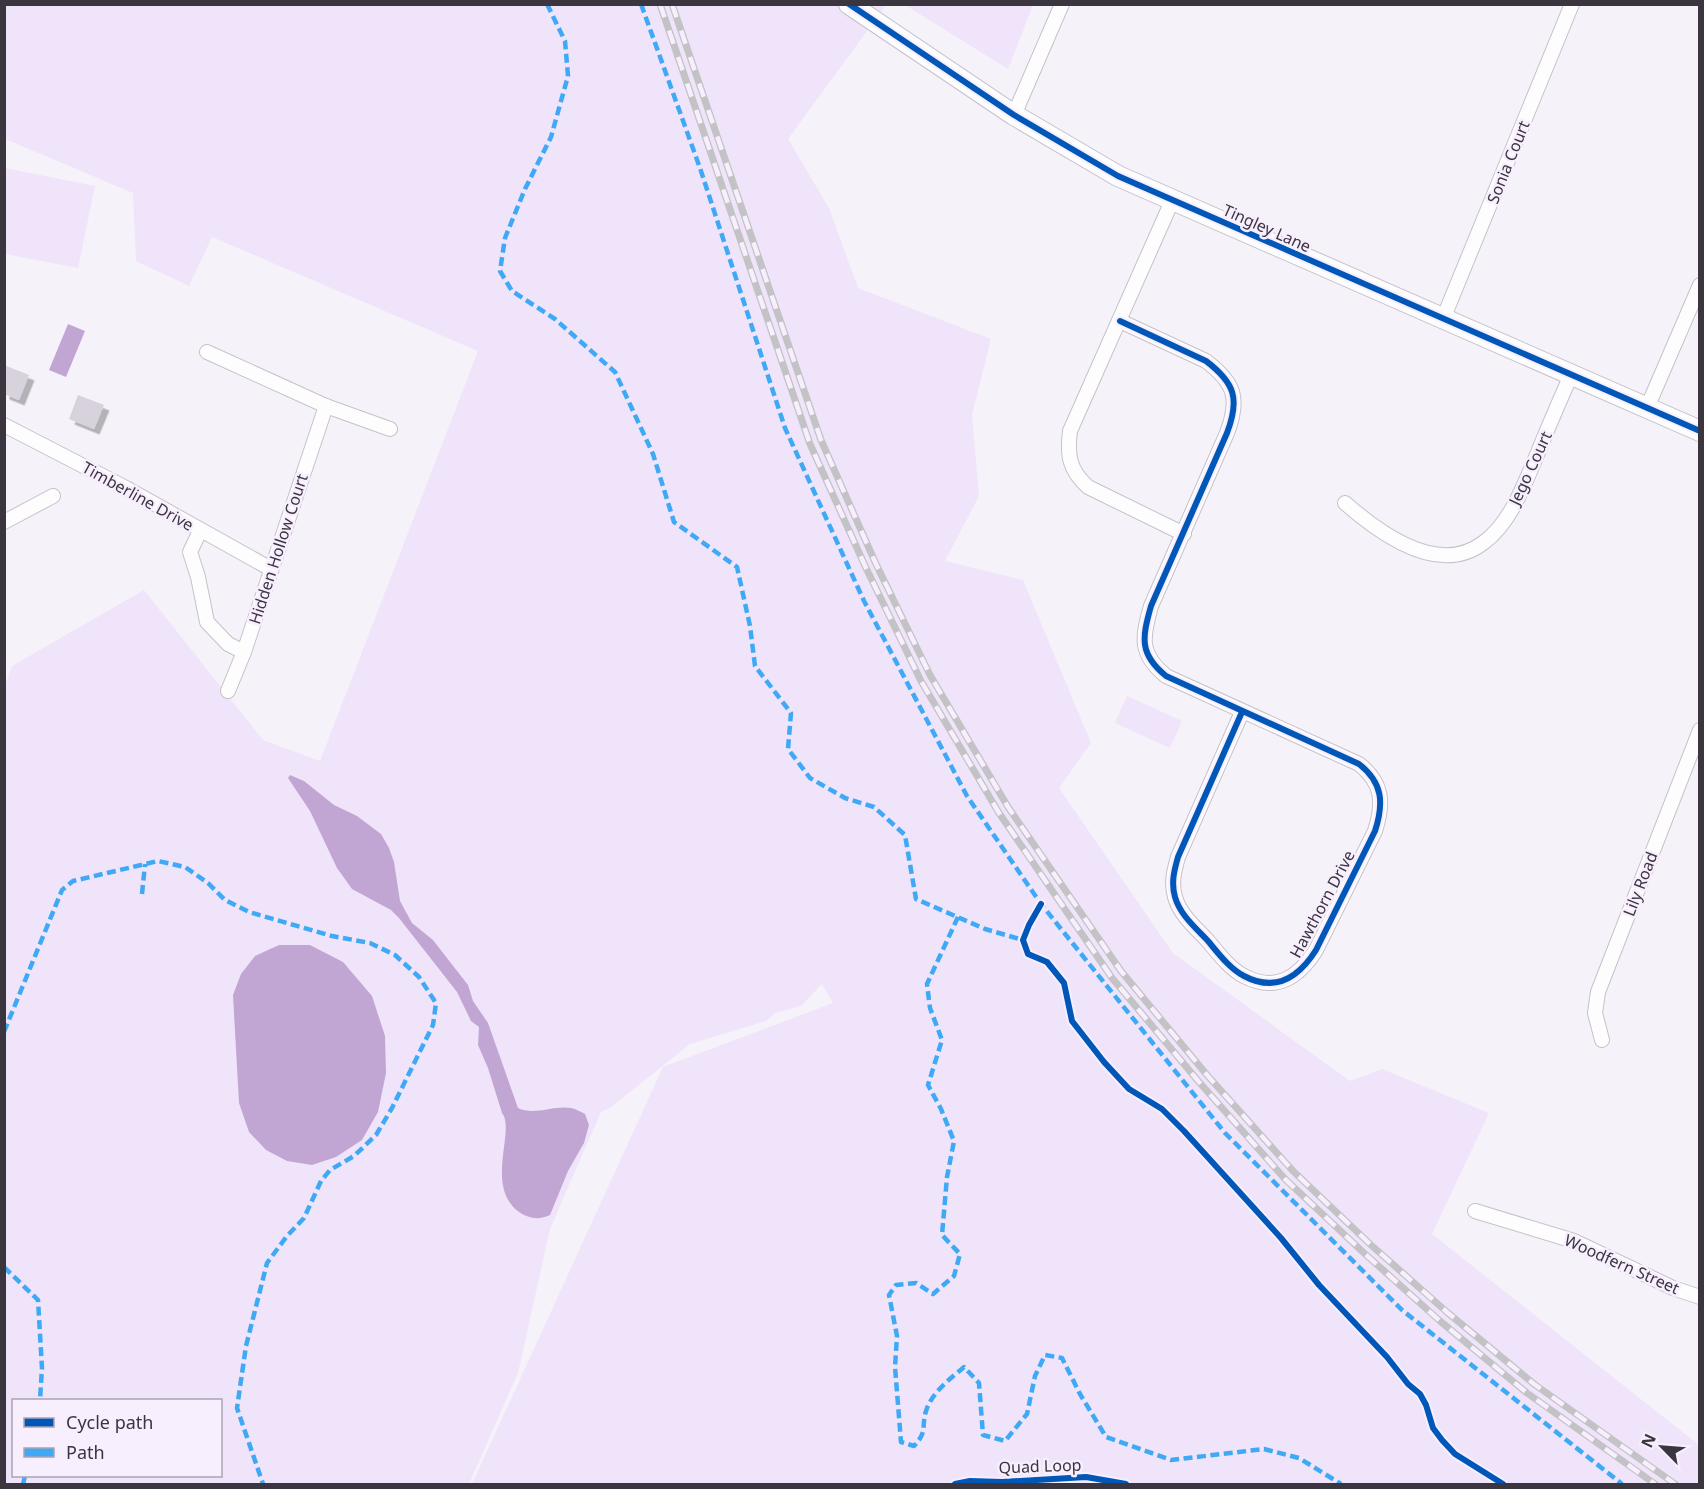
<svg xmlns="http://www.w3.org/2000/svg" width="1704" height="1489" font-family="'Noto Sans',sans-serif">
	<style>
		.green { fill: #efe4f9; fill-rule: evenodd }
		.water { fill: #c1a6d4 }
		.building { fill: #d7d2db; filter: url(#shadow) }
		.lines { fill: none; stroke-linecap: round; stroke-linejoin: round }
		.street-casing { stroke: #c6c1ca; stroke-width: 16 }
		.secondary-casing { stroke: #c6c1ca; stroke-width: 22 }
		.street { stroke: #fefdfe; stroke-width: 14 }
		.secondary { stroke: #fefdfe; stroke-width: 20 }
		.rail-casing { stroke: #c3c2c4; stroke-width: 7 }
		.rail { stroke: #f7eefe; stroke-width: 4.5; stroke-dasharray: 14; stroke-linecap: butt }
		.quiet { stroke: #3fa9f5; stroke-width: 4.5; stroke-dasharray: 9 4.5; stroke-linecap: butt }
		.cycleway-casing { stroke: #f7eefe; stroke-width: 10 }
		.cycleway { stroke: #0057b8; stroke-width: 6 }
		.labels { text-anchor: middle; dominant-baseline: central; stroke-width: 5; stroke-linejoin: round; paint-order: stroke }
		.street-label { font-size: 16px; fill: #3b353f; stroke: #f7eefe }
	</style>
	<defs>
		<filter id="shadow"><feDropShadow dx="5.5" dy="5.5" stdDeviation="0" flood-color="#0004"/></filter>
	</defs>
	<rect width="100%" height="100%" fill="#f6f2fa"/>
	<g class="green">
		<path d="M5,5H886L788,139L829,208L858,288L991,339L972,415L979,496L945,561L1023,580L1091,743L1059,788L1173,953L1350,1081L1382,1069L1489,1113L1432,1234L1699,1445V1484H472L663,1067L833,1003L822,984L801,1006L775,1013L766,1021L690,1044L611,1107L601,1112L550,1229L518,1373L469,1484H5L4,688L12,666L144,590L263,740L320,761L478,351L212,237L189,286L136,261L133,193L5,139ZM14,1400H220V1476H14Z"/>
		<polygon points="905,5 1033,5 1008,69"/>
		<polygon points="5,168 95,186 78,268 5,254"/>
		<polygon points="1127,696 1182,721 1170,748 1115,723"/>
	</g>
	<g class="water">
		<polygon points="68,324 85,331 66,377 49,370"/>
		<path d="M290,775L304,781L334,805L357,816L381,834L389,848L394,862L400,901L412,923L433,940L468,985L473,1001L488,1023L518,1108C535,1116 553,1105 571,1108C576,1109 581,1112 585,1114L589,1125L584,1143L568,1171L550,1215C540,1220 529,1219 519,1212C484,1186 516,1130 502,1113L488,1068L478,1045L479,1027L471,1021L457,992L399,918L391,910L352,889L337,868L310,811L288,778Z"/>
		<polygon points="279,945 310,945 343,962 372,996 385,1036 386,1073 378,1112 362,1140 336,1157 312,1165 287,1161 266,1150 249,1132 239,1103 233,995 241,974 255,956"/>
	</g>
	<g class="building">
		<polygon points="4,365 29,375 19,400 4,394"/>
		<polygon points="78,395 104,405 94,429 69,419"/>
	</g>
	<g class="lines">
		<g class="street-casing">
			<g id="street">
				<polyline points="1014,115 1062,4"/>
				<path d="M1172,201L1070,431C1067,455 1069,470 1088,487L1184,534"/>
				<polyline points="1443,319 1572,4"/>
				<path d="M1120,321L1206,361C1235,383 1240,399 1227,433L1151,606C1142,638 1139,654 1166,676L1359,764C1383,783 1384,803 1375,831L1316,950C1299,977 1276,993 1244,976C1230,969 1218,953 1208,941C1196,928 1180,915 1175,897C1171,883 1174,871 1178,857L1242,712"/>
				<polyline points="207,352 326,406 390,429"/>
				<polyline points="1647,408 1700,285"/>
				<polyline points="4,425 126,488 271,569"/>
				<path d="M1345,503C1378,532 1438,577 1483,543C1512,522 1525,482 1539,450C1549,425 1560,400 1571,375"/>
				<polyline points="4,522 53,496"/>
				<polyline points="200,531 190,552 198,577 207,622 228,644 244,652"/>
				<polyline points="228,691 244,652 326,406"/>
				<polyline points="1602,1040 1595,1013 1598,992 1700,730"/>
				<polyline points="1475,1211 1574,1241 1673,1288 1700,1297"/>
			</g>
		</g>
		<g class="secondary-casing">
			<polyline id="secondary" points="849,4 1014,115 1118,176 1700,431"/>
		</g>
		<use href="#street" class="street"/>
		<use href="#secondary" class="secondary"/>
		<g class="rail-casing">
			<g id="rail">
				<polyline points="660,4 810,444 866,568 921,681 999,813 1112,978 1199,1082 1285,1179 1364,1253 1440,1321 1527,1393 1655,1484"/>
				<polyline points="672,4 821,440 876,564 930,675 1008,807 1121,971 1207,1075 1293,1171 1371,1245 1448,1313 1534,1384 1675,1484"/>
			</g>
		</g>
		<use href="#rail" class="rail"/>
		<g class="quiet">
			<polyline points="547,4 565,41 568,76 551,137 525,189 505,238 500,271 512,291 555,319 615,372 653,454 674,522 737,567 750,626 755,666 791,713 788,749 810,778 845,798 874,807 905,835 916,899 985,929 1023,940"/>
			<polyline points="641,4 700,168 785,428 864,601 967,796 1041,904 1225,1133 1402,1310 1622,1484"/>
			<polyline points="142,894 145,864"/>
			<path d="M958,917L927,984L930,1008L942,1040L928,1085L941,1109L954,1141L947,1177L942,1235L960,1254L954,1276L933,1294L916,1283L896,1285L889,1295L897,1336L895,1367L901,1442L914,1446C928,1431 921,1428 926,1411C932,1392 950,1379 964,1367L979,1383L983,1435L1005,1441L1027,1414L1035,1376L1045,1355L1062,1358L1080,1394L1106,1437L1171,1460L1264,1449L1299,1458L1341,1484"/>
			<polyline points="4,1032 62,890 73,881 158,861 185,867 208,883 225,900 249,912 332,936 370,943 395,955 419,977 436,1003 433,1025 392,1108 376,1135 354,1156 330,1170 321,1181 304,1218 287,1236 267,1263 246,1346 237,1408 263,1484"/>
			<polyline points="4,1267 38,1300 42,1368 40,1400"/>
			<polyline points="23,1484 25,1476"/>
		</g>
		<g class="cycleway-casing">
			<g id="cycleway">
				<polyline points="849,4 1014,115 1118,176 1700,431"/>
				<path d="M1120,321L1206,361C1235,383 1240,399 1227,433L1151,606C1142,638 1139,654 1166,676L1359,764C1383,783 1384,803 1375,831L1316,950C1299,977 1276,993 1244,976C1230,969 1218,953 1208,941C1196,928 1180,915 1175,897C1171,883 1174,871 1178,857L1242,712"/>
				<polyline points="1041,904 1029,925 1023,940 1028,954 1047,962 1064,983 1072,1021 1104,1062 1129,1089 1162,1109 1184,1131 1281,1238 1319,1285 1387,1357 1408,1384 1420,1394 1426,1405 1433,1428 1442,1440 1455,1454 1503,1484"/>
				<polyline points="955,1484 970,1481 1002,1482 1086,1477 1126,1484"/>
			</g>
		</g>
		<use href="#cycleway" class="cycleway"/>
	</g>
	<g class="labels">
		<g class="street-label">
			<text transform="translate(1508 162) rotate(-68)">Sonia Court</text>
			<text transform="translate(1267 228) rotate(24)">Tingley Lane</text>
			<text transform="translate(1530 468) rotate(-65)">Jego Court</text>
			<text transform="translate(138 496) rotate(29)">Timberline Drive</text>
			<text transform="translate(278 549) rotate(-72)">Hidden Hollow Court</text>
			<text transform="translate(1640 884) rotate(-69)">Lily Road</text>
			<text transform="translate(1322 904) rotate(-62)">Hawthorn Drive</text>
			<text transform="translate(1622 1264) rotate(24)">Woodfern Street</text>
			<text transform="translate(1040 1466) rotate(-2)">Quad Loop</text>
		</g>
	</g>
	<rect width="1704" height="1489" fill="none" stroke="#3b353f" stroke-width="12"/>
	<rect x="12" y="1399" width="210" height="78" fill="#f7eefe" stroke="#aca4b2" stroke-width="1.5"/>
	<rect x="24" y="1418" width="30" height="9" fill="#0057b8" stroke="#aca4b2" stroke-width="1.5"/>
	<text x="66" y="1429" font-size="18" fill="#3b353f">Cycle path</text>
	<rect x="24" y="1448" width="30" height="9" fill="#3fa9f5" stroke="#aca4b2" stroke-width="1.5"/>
	<text x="66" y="1459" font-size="18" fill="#3b353f">Path</text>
	<g transform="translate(1662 1447) rotate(295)" stroke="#f7eefe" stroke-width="4.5" paint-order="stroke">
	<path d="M0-4.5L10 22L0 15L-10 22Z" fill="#3b353f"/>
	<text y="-9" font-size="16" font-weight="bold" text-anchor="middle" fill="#3b353f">N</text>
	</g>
</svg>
